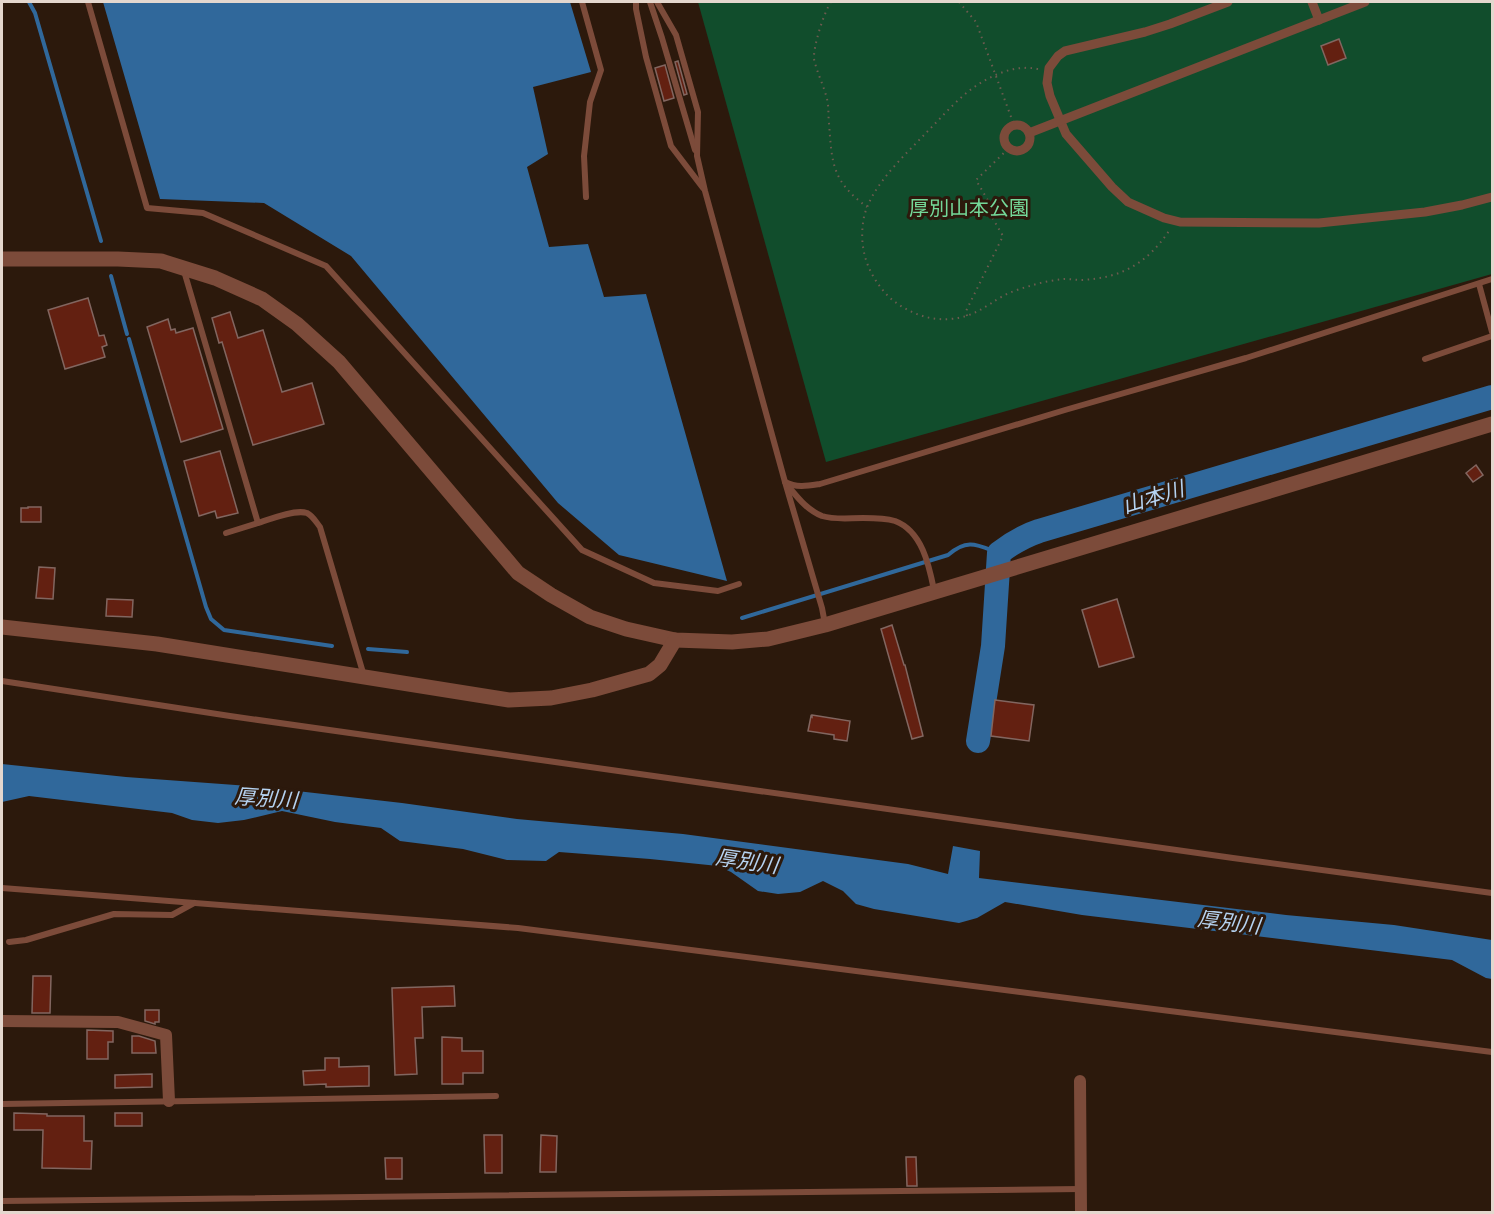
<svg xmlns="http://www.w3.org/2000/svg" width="1494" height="1214" font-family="Arial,'Noto Sans JP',sans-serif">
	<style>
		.green { fill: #114d2c }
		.water { fill: #30689b }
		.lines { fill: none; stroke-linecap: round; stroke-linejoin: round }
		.stream { stroke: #30689b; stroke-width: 4 }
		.river { stroke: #30689b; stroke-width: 24 }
		.building { fill: #632011; stroke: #826660; stroke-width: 1.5 }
		.path { stroke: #6c5b4f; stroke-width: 2; stroke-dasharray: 1.5 4.5; stroke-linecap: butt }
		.service { stroke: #7c4b3a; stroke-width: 6 }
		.pedestrian { stroke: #7c4b3a; stroke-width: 9 }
		.minor { stroke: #7c4b3a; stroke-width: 12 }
		.tertiary { stroke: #7c4b3a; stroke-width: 15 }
		.labels { text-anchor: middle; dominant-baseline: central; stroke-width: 6; stroke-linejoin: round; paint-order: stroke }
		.park-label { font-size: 20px; fill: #74d899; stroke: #2c190c }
		.water-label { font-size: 21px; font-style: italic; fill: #b5d2f0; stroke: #2c190c }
	</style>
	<rect width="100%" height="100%" fill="#2c190c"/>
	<polygon class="green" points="698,2 1492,2 1492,274 826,462"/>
	<g class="water">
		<polygon points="103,2 570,2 591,72 533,87 548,154 527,167 549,247 588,244 604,297 646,294 727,581 619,555 558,503 351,256 264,203 160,199"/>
		<polygon points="2,764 126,777 262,787 402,803 517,819 683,834 908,864 948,874 953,846 980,851 979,878 1286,915 1394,925 1492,940 1492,979 1486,978 1452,960 1082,915 1005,902 977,918 959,923 874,909 856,904 843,891 823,881 800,892 778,894 758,891 731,872 718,866 650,859 559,852 546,861 507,860 463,849 400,841 381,828 335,822 282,811 244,820 218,823 192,820 172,813 29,796 2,802"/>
	</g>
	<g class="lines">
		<g class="stream">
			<polyline points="29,2 35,13 101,241"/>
			<polyline points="111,276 127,334"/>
			<polyline points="129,339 206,607 211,619 224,630 332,646"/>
			<path d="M742,618L948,555C968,538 977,545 999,553"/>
			<polyline points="368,649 407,652"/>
		</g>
		<path class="river" d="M978,741L993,646L999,553C1012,543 1024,536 1039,531L1492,397"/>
	</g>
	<g class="building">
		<polygon points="1339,39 1346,58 1328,65 1321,46"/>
		<polygon points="678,61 687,94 684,95 675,62"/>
		<polygon points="665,65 674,98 664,101 655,68"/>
		<polygon points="88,298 99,336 104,335 107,345 102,347 105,357 65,369 48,310"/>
		<polygon points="230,312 238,338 263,330 282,392 312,383 324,424 253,445 222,342 219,343 212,318"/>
		<polygon points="168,319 171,330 175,329 176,333 193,328 223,429 181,442 147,327"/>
		<polygon points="220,451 238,513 217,518 215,511 199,516 184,461"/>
		<polygon points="1476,465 1483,475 1473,482 1466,473"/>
		<polygon points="28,507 41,507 41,522 21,522 21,508 28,508"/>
		<polygon points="39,567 55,568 53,599 36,598"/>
		<polygon points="107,599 133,600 132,617 106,616"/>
		<polygon points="1117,599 1134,657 1099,667 1082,610"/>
		<polygon points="892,625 904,665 905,665 923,736 912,739 881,629"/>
		<polygon points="995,700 1034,705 1029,741 991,736"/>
		<polygon points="812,715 850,721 847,741 834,739 834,735 808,731 811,716 812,717"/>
		<polygon points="33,976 51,976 50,1013 32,1013"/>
		<polygon points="454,986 455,1006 422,1007 423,1038 415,1038 417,1074 395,1075 392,988"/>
		<polygon points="145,1010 159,1010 159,1022 155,1022 155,1024 145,1021"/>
		<polygon points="87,1030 113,1031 113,1042 108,1042 108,1059 87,1059"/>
		<polygon points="132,1036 139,1036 155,1041 156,1053 132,1053"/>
		<polygon points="442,1037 462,1038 462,1051 483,1051 483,1073 463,1073 463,1084 442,1084"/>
		<polygon points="325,1058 339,1058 339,1067 369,1066 369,1086 326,1087 326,1084 304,1085 303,1071 325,1070"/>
		<polygon points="152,1074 152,1087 115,1088 115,1075"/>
		<polygon points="14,1113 47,1114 47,1116 84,1116 84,1141 92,1141 91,1169 42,1168 43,1130 14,1130"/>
		<rect x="115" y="1113" width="27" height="13"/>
		<polygon points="484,1135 502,1135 502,1173 485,1173"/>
		<polygon points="541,1135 557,1136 556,1172 540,1172"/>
		<polygon points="906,1157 916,1157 917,1186 907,1186"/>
		<polygon points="385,1158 402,1158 402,1179 386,1179"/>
	</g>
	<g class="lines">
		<g class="path">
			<path d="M831,2C824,12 813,47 814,59C817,73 824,86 827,99C829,107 828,115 829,123C832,164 832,181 867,207"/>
			<polyline points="959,2 976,22 1014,125"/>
			<path d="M1038,69C1018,65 999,72 982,82C960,95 943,116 925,134C904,156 871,186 864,217C858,247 867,274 888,296C904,311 927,321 950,319C974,317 984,307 1003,296C1012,291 1023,288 1033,285C1043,282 1054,280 1064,279C1070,279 1076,280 1082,280C1122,278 1147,263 1169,231"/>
			<polyline points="967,316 966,311 1003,236 989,212 993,209 976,180 1009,148"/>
		</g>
		<g class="service">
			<polyline points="88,2 147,208 203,213 326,266 582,550 654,583 718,591 739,584"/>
			<polyline points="582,2 601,70 590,102 584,156 586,197"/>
			<polyline points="636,2 636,9 646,57 671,146 703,188"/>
			<polyline points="650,2 662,38 695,150"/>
			<polyline points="657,2 676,35 698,112 697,156 705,191 785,482 822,608 825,624"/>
			<path d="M184,271L258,523C270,519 295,509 307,513C313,516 316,522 320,527L364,676"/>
			<polyline points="1479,284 1492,332"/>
			<polyline points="1425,359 1492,336"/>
			<path d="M785,482C797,488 807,486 820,484L1065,410L1246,358L1492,279"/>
			<path d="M788,486C798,498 807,510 822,516C835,520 849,518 863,518C874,518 885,518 895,521C922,531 929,565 934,590"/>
			<polyline points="226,533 258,523"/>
			<polyline points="2,681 230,716 1233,858 1492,893"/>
			<polyline points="2,888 518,928 1492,1052"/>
			<polyline points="9,942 26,940 114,914 172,915 194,903"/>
			<polyline points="2,1104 496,1096"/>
			<polyline points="2,1201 1081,1189"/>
		</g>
		<g class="pedestrian">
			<polyline points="1228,2 1170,24 1145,32 1065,51 1058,56 1049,68 1047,83 1050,96 1066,134 1112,187 1128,202 1164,218 1180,222 1319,223 1425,212 1462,205 1492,197"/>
			<polyline points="1312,2 1319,20"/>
			<circle cx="1017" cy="138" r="13"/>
			<polyline points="1029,133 1365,2"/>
		</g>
		<g class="minor">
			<polyline points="2,1021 118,1022 166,1035 169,1101"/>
			<polyline points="1080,1081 1081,1212"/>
		</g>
		<g class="tertiary">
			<polyline points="2,259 118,259 161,261 215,278 262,299 297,324 339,362 518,573 551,595 590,617 626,629 675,640 732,642 768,639 825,625 1492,424"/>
			<polyline points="2,627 157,644 509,700 551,698 592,690 649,674 660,665 675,640"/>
		</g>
	</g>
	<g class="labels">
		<g class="park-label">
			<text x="969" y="208">厚別山本公園</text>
		</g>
		<g class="water-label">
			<text transform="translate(1153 497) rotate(-17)">山本川</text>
			<text transform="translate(266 798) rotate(4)">厚別川</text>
			<text transform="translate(747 861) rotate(8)">厚別川</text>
			<text transform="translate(1229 922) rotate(7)">厚別川</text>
		</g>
	</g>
	<rect width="1494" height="1214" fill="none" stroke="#e4d7ce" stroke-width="6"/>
</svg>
